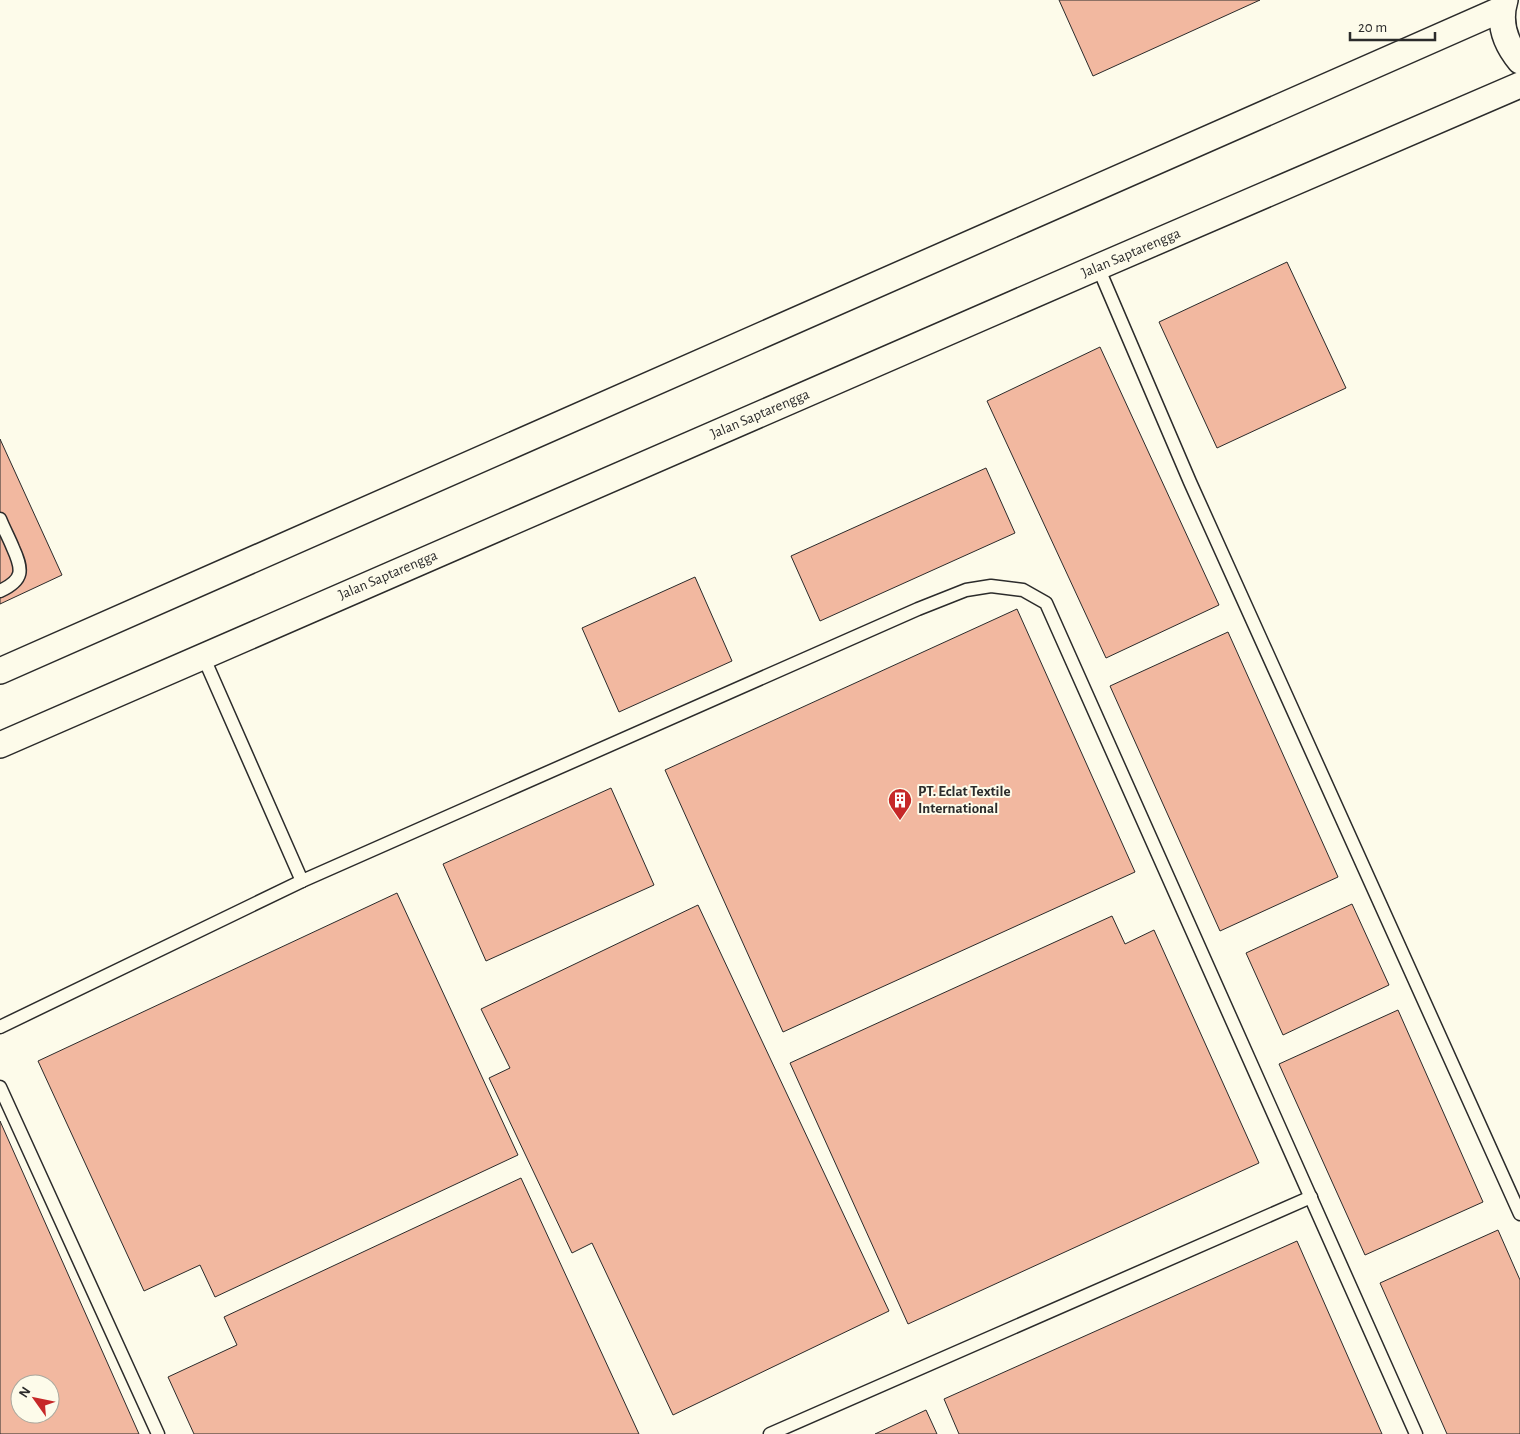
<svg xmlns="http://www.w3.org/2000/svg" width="1520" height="1434" font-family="'Alegreya Sans',sans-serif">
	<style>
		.building { fill: #f2b8a0; stroke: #2b2b2b; fill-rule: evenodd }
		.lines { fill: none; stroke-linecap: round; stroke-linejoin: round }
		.lane-casing { stroke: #2b2b2b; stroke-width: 15 }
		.street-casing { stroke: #2b2b2b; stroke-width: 28 }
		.lane { stroke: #fdfbea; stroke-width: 12 }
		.street { stroke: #fdfbea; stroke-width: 25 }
		.labels { text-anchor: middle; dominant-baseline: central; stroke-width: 4; stroke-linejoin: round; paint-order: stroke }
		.street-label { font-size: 15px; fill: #2b2b2b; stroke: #fdfbea }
		.poi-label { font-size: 15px; font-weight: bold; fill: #2b2b2b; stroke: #fdfbea; text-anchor: start }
	</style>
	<rect width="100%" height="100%" fill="#fdfbea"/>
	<g class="building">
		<polygon points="1059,0 1260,0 1093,76"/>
		<polygon points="1287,262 1346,388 1217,448 1159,322"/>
		<polygon points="1100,347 1219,605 1106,658 987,401"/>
		<polygon points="0,439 62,575 0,604"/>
		<polygon points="986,468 1015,533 820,621 791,556"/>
		<polygon points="695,577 732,661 619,712 582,628"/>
		<polygon points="1017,609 1135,872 783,1032 665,770"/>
		<polygon points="1228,632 1338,877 1220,931 1110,686"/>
		<polygon points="611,788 654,885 486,961 443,864"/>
		<polygon points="397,893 518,1155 215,1297 200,1265 144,1291 38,1061"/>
		<polygon points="1352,904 1389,985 1283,1035 1246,953"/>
		<polygon points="698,905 889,1311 673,1415 592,1243 572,1253 489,1078 510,1068 481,1009"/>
		<polygon points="1112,916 1125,944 1154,930 1259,1163 908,1324 790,1063"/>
		<polygon points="1398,1010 1483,1202 1365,1255 1279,1064"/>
		<path d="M0,1121L139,1434H0ZM20,1384H50V1414H20Z"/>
		<polygon points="521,1178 639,1434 194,1434 168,1377 237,1345 224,1317"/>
		<polygon points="1498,1230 1520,1280 1520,1434 1447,1434 1380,1283"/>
		<polygon points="1297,1241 1382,1434 959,1434 944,1399"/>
		<polygon points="926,1410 937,1434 875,1434"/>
	</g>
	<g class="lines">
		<g class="lane-casing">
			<g id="lane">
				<polyline points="1098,267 1190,482 1520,1214"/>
				<path d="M0,519C4,529 9,538 13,548C23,570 24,580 0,591"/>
				<polyline points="203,656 302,881 918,609 966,590 991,586 1023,590 1046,603 1416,1434"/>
				<polyline points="0,1027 302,881"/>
				<polyline points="0,1087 158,1434"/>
				<polyline points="770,1434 1311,1197"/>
			</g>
		</g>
		<g class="street-casing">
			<g id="street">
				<path d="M1505,0C1498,23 1505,43 1520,61"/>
				<polyline points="0,671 1502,9"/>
				<polyline points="0,745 1098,267 1520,85"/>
			</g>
		</g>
		<use href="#lane" class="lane"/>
		<use href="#street" class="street"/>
	</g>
	<defs>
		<g id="building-pin" transform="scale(1.25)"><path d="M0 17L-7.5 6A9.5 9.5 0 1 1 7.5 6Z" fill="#c62828" stroke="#fdfbea"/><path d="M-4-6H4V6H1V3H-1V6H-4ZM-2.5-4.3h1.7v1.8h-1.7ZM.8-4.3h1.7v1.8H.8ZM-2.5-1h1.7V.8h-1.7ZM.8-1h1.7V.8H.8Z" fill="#fff"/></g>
	</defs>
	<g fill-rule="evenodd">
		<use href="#building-pin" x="900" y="800"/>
	</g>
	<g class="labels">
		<g class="street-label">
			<text transform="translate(1131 253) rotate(-23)">Jalan Saptarengga</text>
			<text transform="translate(760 414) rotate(-23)">Jalan Saptarengga</text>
			<text transform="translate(388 575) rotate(-23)">Jalan Saptarengga</text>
		</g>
		<g class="poi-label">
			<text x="918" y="791">PT. Eclat Textile<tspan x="918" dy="17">International</tspan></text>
		</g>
	</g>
	<g transform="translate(35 1399) rotate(303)"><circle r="24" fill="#fdfbea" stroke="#a9a89e"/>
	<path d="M0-4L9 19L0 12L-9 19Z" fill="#c62828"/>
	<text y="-8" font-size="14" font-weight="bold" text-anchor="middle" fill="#2b2b2b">N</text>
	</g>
	<path d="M1350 32v8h85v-8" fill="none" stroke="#2b2b2b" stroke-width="2.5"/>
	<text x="1358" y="32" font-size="15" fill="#2b2b2b" stroke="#fdfbea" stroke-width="4" paint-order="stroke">20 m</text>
</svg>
